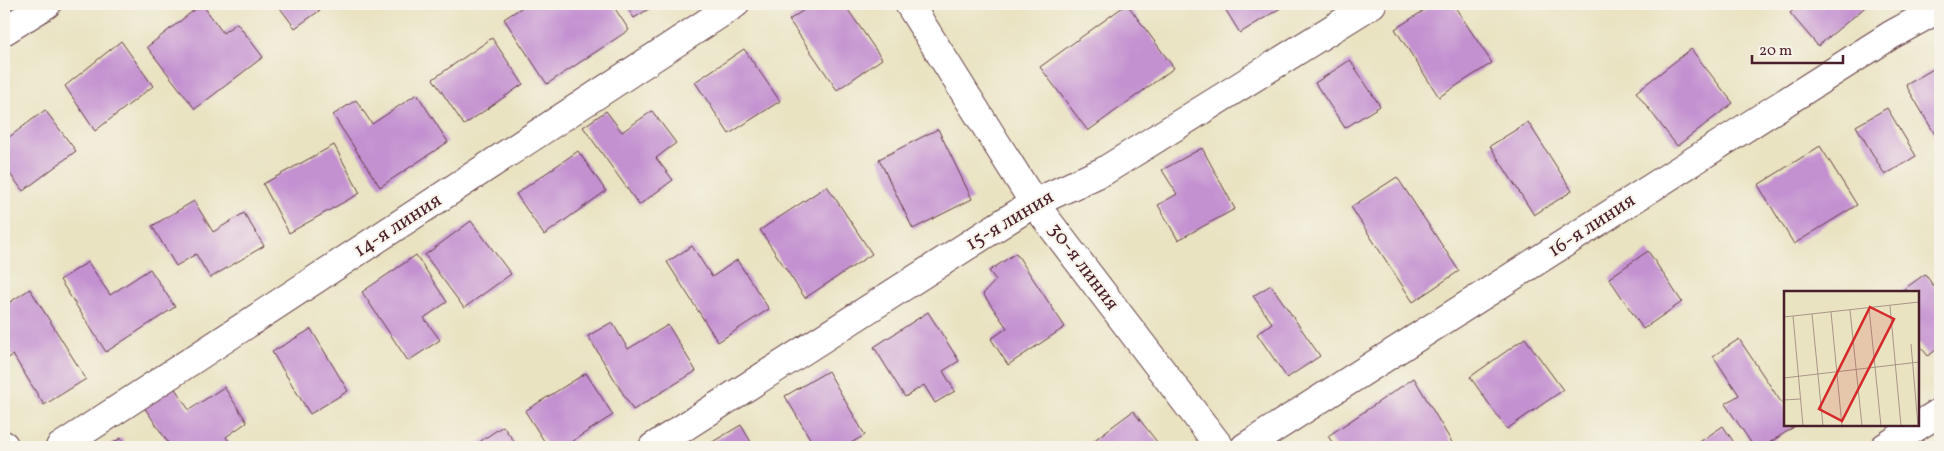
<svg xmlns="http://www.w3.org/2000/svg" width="1944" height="451" font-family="Vollkorn,serif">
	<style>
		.building { fill: #c390d0 }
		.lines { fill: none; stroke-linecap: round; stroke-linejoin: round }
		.street-casing { stroke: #623c42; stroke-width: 30 }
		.street { stroke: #fff; stroke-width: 28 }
		.labels { text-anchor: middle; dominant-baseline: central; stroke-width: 4; stroke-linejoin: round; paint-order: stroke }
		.street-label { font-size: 20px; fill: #4a1f2b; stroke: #f7f3e8 }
		.inset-road { fill: none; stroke: #a99586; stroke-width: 1 }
		.view { fill: #d62828; fill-opacity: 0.15; stroke: #d62828; stroke-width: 2.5 }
		.inset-edge { fill: none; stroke: #4a1f2b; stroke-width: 2.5 }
	</style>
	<rect width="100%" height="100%" fill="#f7f3e8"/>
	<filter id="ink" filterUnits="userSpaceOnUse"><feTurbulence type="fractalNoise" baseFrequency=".02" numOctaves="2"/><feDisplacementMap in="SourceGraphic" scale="10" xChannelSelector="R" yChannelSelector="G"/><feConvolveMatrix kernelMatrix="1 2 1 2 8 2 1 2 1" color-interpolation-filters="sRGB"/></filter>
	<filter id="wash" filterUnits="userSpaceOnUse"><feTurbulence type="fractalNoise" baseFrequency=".0096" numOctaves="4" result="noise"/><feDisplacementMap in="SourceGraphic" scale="20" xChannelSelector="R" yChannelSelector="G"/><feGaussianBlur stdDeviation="1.12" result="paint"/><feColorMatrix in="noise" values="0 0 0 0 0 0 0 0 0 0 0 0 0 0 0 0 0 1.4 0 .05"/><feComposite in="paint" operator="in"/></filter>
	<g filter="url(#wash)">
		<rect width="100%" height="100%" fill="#e9e3c2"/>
		<g id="blocks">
			<g class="building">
				<polygon points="202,4 223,33 237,23 263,57 195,109 147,47"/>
				<polygon points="277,4 329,4 295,28"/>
				<polygon points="527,4 612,4 629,30 547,84 504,19"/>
				<polygon points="625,4 657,4 634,18"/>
				<polygon points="813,4 844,4 882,59 837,90 789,20"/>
				<polygon points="1127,4 1174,68 1088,131 1040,67"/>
				<polygon points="1222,4 1287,4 1240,33"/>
				<polygon points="1434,4 1453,4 1492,63 1439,97 1395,29"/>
				<polygon points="1800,4 1869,4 1818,46 1790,13"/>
				<polygon points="492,38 523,84 464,125 433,79"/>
				<polygon points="121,41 153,86 95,131 65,86"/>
				<polygon points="744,49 780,101 729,134 695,82"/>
				<polygon points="1691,49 1733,103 1677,146 1636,92"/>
				<polygon points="1350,60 1380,106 1345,128 1315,83"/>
				<polygon points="1940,65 1940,143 1906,85"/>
				<polygon points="417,94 448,142 380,187 333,115 356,100 372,124"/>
				<polygon points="1887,108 1916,156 1885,175 1856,126"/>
				<polygon points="45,110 76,151 23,191 4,166 4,141"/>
				<polygon points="606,111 622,132 652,111 676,143 656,158 673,180 639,205 583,127"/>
				<polygon points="1528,122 1572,191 1534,215 1490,146"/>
				<polygon points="938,129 972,199 913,229 879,159"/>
				<polygon points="334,145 360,193 289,233 263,184"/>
				<polygon points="1820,146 1857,205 1794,244 1758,185"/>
				<polygon points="1202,148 1235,209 1178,240 1158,205 1177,194 1162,170"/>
				<polygon points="578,151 606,191 544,235 516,194"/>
				<polygon points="1397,177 1459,271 1413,302 1351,207"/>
				<polygon points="827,186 872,254 805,298 760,230"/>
				<polygon points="194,201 213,232 244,213 264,246 210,278 196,254 176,266 152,226"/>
				<polygon points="471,221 511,274 464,308 425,255"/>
				<polygon points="692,246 712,277 737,260 769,309 718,342 667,262"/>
				<polygon points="1648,251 1682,302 1643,329 1609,278"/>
				<polygon points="1016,253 1065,327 1008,365 991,339 1007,328 983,294 996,280 989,271"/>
				<polygon points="416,255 447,302 424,318 440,340 408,361 362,292"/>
				<polygon points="88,262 110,295 150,269 175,307 106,352 60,280"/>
				<polygon points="1925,274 1940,295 1940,347 1928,356 1918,343 1918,292 1900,292"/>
				<polygon points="1271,285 1320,356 1287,378 1257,334 1272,323 1253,296"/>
				<polygon points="30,289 86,379 44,405 13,355 4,361 4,306"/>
				<polygon points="928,312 959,361 943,371 955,391 935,403 924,385 905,397 874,347"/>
				<polygon points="612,322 628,349 668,325 696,371 633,410 588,336"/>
				<polygon points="311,329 348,391 310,414 272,352"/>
				<polygon points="1525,338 1563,390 1507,429 1470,377"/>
				<polygon points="1739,339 1785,408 1785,425 1797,425 1763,447 1754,447 1725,404 1739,395 1713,356"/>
				<polygon points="828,371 865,435 844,447 815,447 785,396"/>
				<polygon points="586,373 613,415 563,447 548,447 525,411"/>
				<polygon points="1414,378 1454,446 1335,447 1328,436"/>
				<polygon points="174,387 189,410 224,387 247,422 226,437 233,447 171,447 144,407"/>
				<polygon points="1133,411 1161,447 1085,447"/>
				<polygon points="741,425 754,447 704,447"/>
				<polygon points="503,426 518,447 472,447"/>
				<polygon points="1723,426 1737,447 1692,447"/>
				<polygon points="121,438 128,447 107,447"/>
			</g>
		</g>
	</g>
	<g filter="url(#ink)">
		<use href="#blocks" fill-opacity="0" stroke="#623c42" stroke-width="1"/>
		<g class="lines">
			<g class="street-casing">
				<g id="street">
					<polyline points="909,4 1034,203 1220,447"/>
					<polyline points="4,31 47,4"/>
					<polyline points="4,445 5,447"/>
					<polyline points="60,447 735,4"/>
					<polyline points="653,447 1034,203 1104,171 1372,4"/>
					<polyline points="1245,447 1891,35 1940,8"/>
					<polyline points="1885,447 1940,412"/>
				</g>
			</g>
			<use href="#street" class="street"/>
		</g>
	</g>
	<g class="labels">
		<g class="street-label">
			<text transform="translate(1010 221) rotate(-31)">15-я линия</text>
			<text transform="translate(398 226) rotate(-33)">14-я линия</text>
			<text transform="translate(1592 226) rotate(-33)">16-я линия</text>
			<text transform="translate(1083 267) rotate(53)">30-я линия</text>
		</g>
	</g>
	<g transform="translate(1784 291)">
		<rect width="135" height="135" fill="#e9e3c2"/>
		<path class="inset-road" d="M106,15L117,135M85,17L97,135M66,19L78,135M47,21L58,135M28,23L39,135M9,25L19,135M0,26L135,11M127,53L134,135M0,87L135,71M0,109L16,108"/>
		<path class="view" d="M86,16L110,28L58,130L35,118Z"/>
		<rect width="135" height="135" class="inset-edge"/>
	</g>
	<rect width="1944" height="451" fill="none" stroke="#f7f3e8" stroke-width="20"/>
	<path d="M1752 55v8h91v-8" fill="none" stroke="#4a1f2b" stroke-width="2.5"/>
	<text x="1759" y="55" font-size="15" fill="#4a1f2b" stroke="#f7f3e8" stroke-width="4" paint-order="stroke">20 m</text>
</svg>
